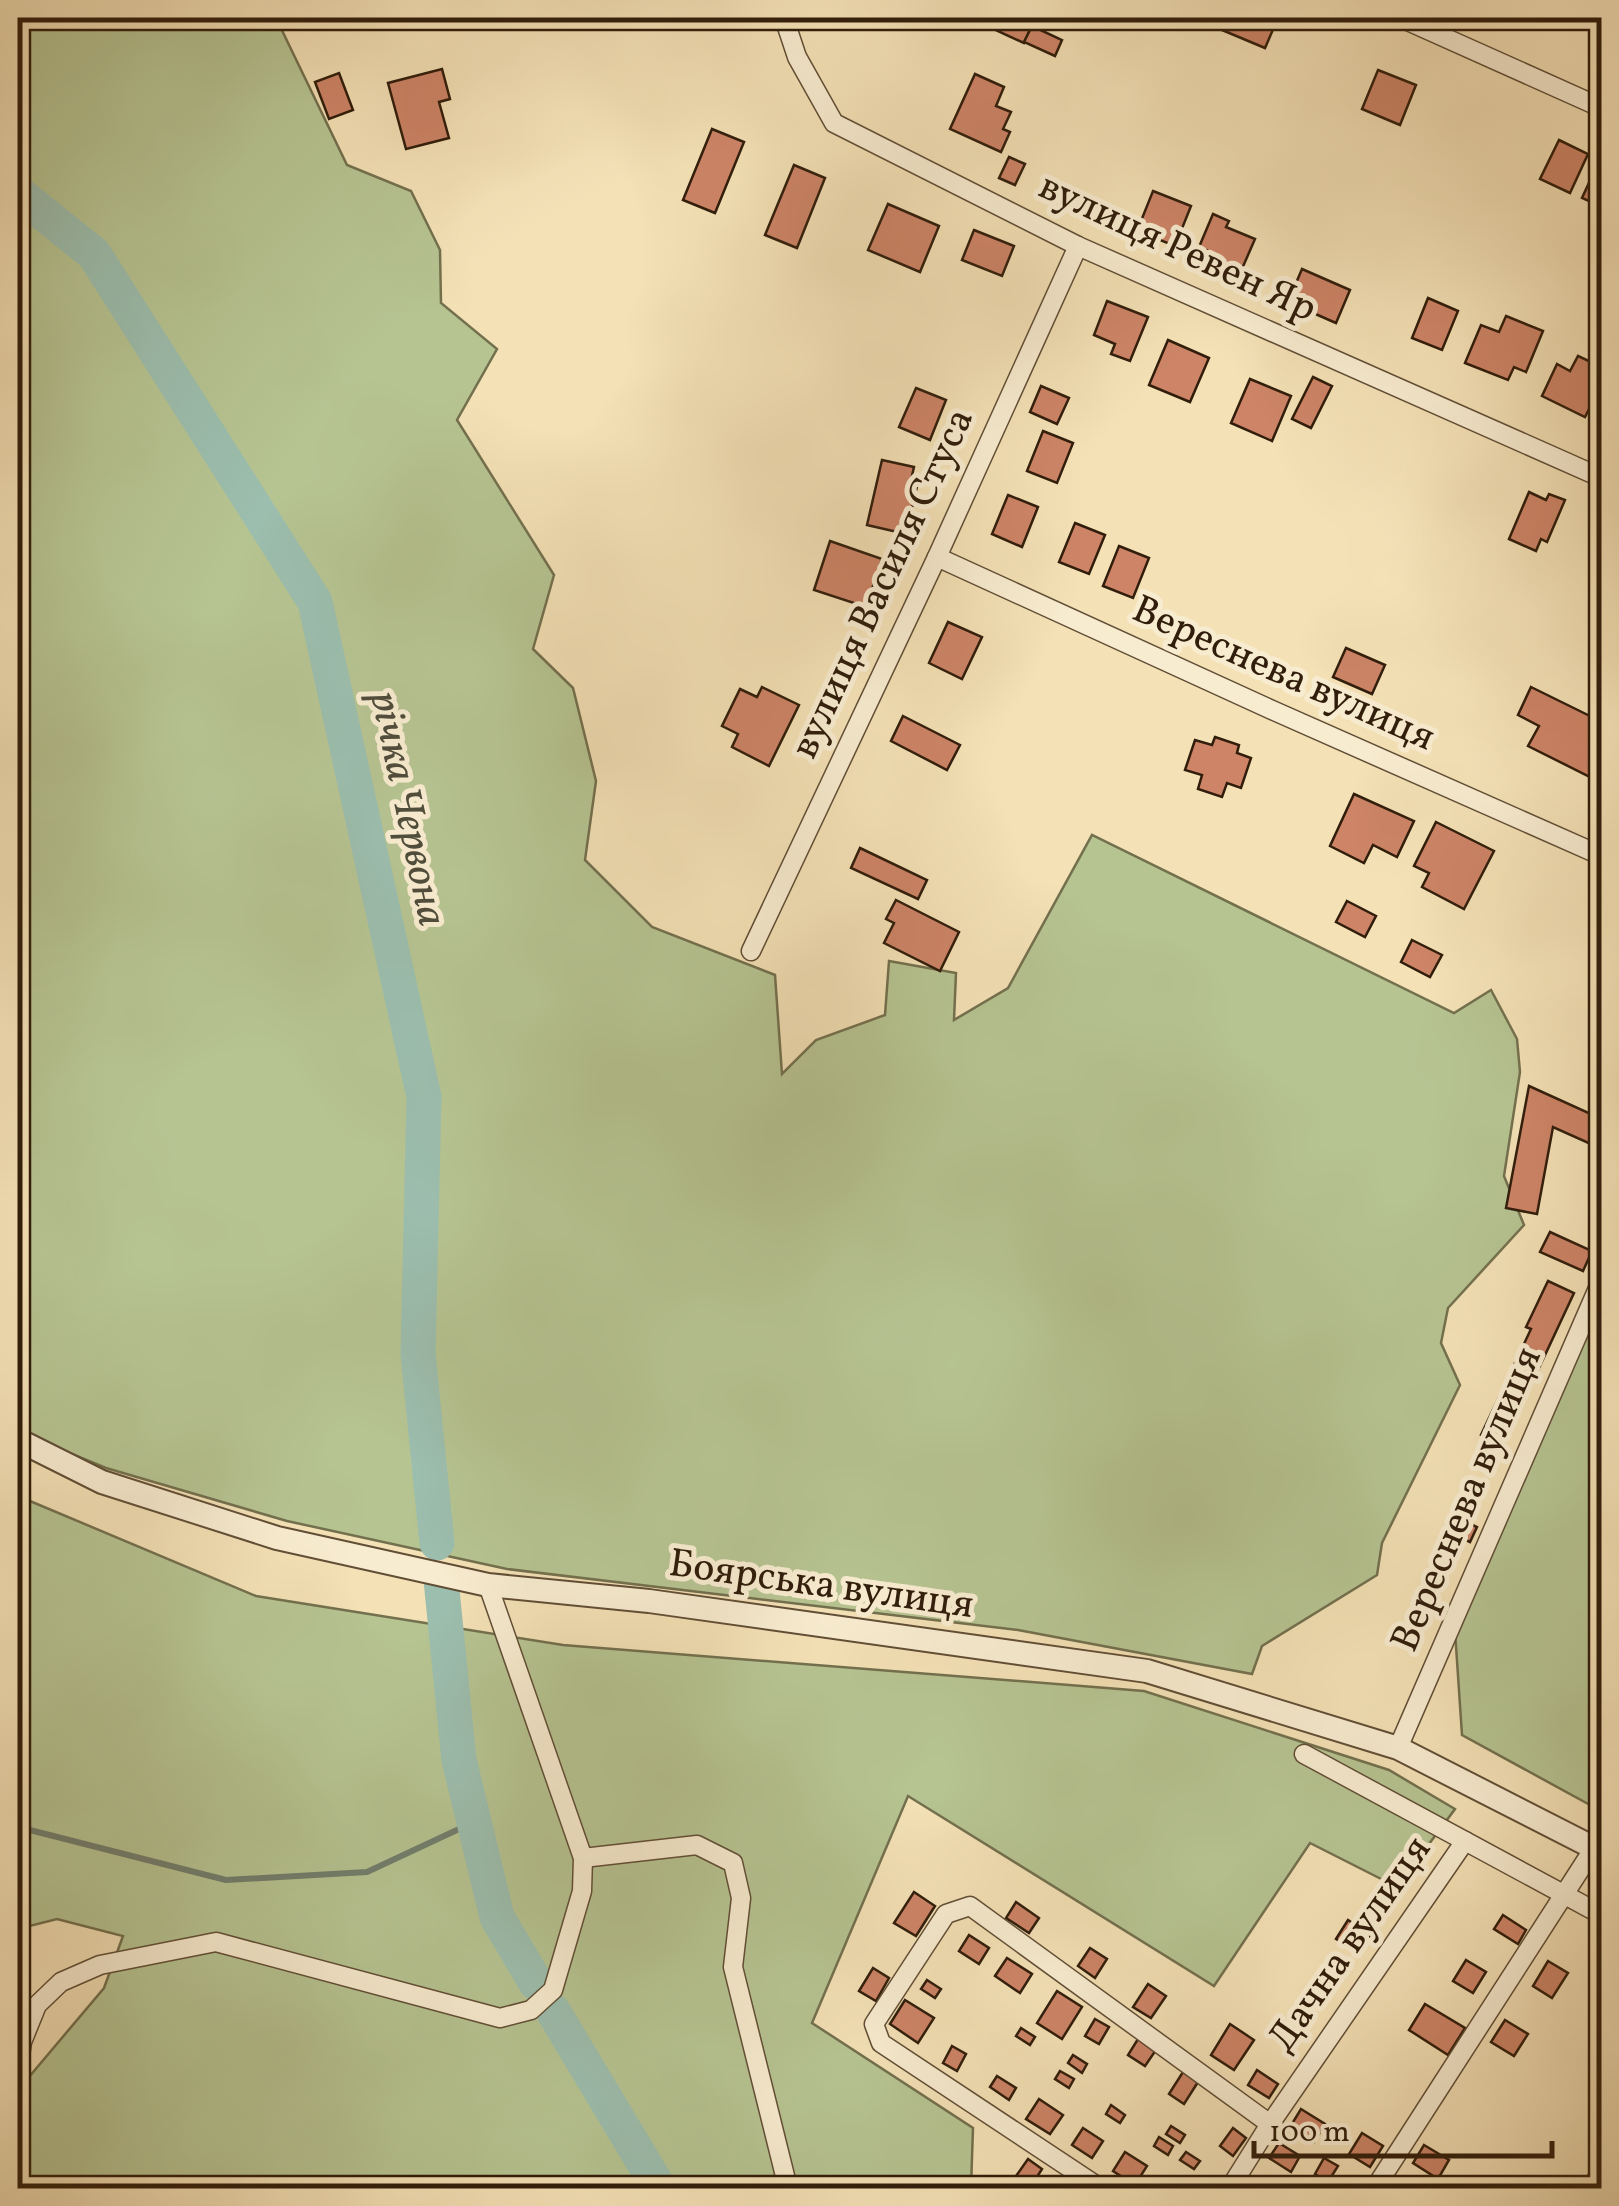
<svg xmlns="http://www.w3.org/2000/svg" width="1619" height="2206" font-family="Vollkorn,serif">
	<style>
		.green { fill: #b6c492; stroke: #73704e; stroke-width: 2.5 }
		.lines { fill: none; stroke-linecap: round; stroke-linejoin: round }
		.stream { stroke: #717e6d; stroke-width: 6 }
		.river { stroke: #9cbeae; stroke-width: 35 }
		.building { fill: #cd8467; stroke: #301d0b; stroke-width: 2.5 }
		.minor-casing { stroke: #614e36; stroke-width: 21 }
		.tertiary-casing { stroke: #614e36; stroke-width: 26 }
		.minor { stroke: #f8ecd0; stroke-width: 18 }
		.tertiary { stroke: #f8ecd0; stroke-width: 22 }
		.labels { text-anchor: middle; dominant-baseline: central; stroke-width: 10; stroke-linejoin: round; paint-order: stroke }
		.street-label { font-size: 40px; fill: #301d0b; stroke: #f8ecd0 }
		.water-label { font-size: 42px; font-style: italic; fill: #504d3c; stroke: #f8ecd0 }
	</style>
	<rect width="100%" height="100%" fill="#f4e1b6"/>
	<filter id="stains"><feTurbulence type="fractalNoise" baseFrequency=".002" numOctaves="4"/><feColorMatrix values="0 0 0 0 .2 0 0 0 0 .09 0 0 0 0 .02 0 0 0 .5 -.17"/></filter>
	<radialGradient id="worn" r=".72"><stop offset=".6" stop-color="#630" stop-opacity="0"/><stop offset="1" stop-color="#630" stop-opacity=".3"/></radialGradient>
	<g class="green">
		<polygon points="18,18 276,18 347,165 411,191 440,250 441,303 497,349 457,420 554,575 533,649 573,688 596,781 585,860 652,927 775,975 782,1074 816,1040 885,1015 889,961 956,973 954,1020 1008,988 1092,835 1454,1013 1491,990 1517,1039 1520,1072 1504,1176 1524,1225 1448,1308 1441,1343 1460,1385 1382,1543 1377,1575 1262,1646 1252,1674 1018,1630 507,1569 287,1521 106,1468 18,1432"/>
		<polygon points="1601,1280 1601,1811 1462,1735 1455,1631"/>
		<polygon points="18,1496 256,1596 563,1645 1144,1691 1389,1770 1455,1809 1397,1887 1310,1843 1214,1986 908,1796 812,2023 973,2128 971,2188 18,2188 18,2162 29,2077 104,1988 123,1936 57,1919 18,1929"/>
	</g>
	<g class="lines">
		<polyline class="stream" points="18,1827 226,1880 367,1872 474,1822"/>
		<g class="river">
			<polyline points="18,193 94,254 315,602 424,1097 418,1354 437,1543"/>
			<polyline points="441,1580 459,1760 497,1917 536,1983"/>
			<polyline points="553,2011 659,2188"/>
		</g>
	</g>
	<g class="building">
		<polygon points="994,18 1022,18 1033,23 1024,43 989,27"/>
		<polygon points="1227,18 1278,18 1265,48 1222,30"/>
		<polygon points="1477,18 1501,18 1496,27"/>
		<polygon points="1586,18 1602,18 1602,34 1582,25"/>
		<polygon points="1032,26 1062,40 1055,56 1024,42"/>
		<polygon points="442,69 450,99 439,102 449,138 406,149 388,83"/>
		<polygon points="1378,70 1416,85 1400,125 1362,109"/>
		<polygon points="339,73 353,110 329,119 315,82"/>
		<polygon points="975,74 1004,87 996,106 1011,112 1003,129 1010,132 1001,152 950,129"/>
		<polygon points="712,129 744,142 715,213 683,200"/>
		<polygon points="1559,140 1588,154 1570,193 1540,179"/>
		<polygon points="1009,157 1025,164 1015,185 999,178"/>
		<polygon points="1600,159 1602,160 1602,207 1582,198"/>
		<polygon points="794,165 825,178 797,248 765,235"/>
		<polygon points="1153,191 1191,206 1175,246 1137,231"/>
		<polygon points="888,204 939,226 920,272 868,250"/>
		<polygon points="1213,214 1229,221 1226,227 1255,239 1238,278 1210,267 1215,254 1199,247"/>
		<polygon points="974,230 1014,246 1002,276 962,260"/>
		<polygon points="1302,269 1350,290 1336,323 1288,302"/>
		<polygon points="1428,298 1458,311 1442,350 1412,338"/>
		<polygon points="1107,301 1148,317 1130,361 1111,354 1115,344 1094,335"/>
		<polygon points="1506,316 1543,331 1526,372 1514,367 1508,380 1465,363 1481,325 1499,332"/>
		<polygon points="1168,340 1209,358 1190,402 1149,385"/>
		<polygon points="1578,356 1602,367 1602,383 1585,417 1542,396 1557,364 1570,371"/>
		<polygon points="1313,377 1332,386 1311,428 1292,419"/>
		<polygon points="1250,379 1291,396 1272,441 1231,423"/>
		<polygon points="1041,386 1069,398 1057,424 1030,412"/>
		<polygon points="916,388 946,400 930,440 899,427"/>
		<polygon points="1043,431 1073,443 1057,483 1027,471"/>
		<polygon points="882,460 914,467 911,480 918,482 906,534 867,525"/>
		<polygon points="1529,492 1546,500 1549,494 1565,500 1547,542 1541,539 1536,551 1509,539"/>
		<polygon points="1008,495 1038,507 1022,547 992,534"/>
		<polygon points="1075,523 1105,535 1089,574 1059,562"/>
		<polygon points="830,541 882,559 866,607 814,590"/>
		<polygon points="1119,546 1149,558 1133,598 1103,586"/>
		<polygon points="948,622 982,637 962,679 929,663"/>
		<polygon points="1346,648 1385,665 1372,694 1333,677"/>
		<polygon points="762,687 799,705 769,766 732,747 738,734 722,726 740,689 757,697"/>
		<polygon points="1531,687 1602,722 1602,753 1590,777 1528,746 1539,726 1518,715"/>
		<polygon points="903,716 960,745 947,770 891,741"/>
		<polygon points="1215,737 1239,745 1237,753 1251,758 1241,788 1227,783 1222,797 1198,789 1202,775 1185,770 1195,740 1212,745"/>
		<polygon points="1354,794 1414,821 1397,857 1373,845 1364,863 1330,846"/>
		<polygon points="1436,822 1494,851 1464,909 1422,887 1429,873 1414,866"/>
		<polygon points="860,848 927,880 918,899 851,868"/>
		<polygon points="896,900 959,932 940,971 884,943 894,923 886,919"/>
		<polygon points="1347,901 1376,916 1365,937 1336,922"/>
		<polygon points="1412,940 1442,955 1430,977 1401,962"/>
		<polygon points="1529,1086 1602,1119 1602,1149 1553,1127 1537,1214 1506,1208"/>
		<polygon points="1550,1232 1592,1251 1583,1271 1540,1252"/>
		<polygon points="1548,1281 1574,1293 1503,1445 1481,1435 1531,1329 1526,1327"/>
		<polygon points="1460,1519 1477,1527 1470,1542 1453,1534"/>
		<polygon points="914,1892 935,1906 916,1936 894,1923"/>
		<polygon points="1016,1902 1039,1918 1029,1933 1006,1918"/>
		<polygon points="1503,1915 1526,1930 1518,1944 1494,1929"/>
		<polygon points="1348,1920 1371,1935 1359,1954 1336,1939"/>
		<polygon points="969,1935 989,1948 979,1964 959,1951"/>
		<polygon points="1090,1948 1107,1959 1095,1978 1078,1966"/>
		<polygon points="1007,1958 1032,1974 1020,1993 995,1976"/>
		<polygon points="1466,1960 1486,1972 1473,1993 1453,1981"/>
		<polygon points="1548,1961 1568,1973 1552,1998 1533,1986"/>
		<polygon points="873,1968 889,1978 876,2001 859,1991"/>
		<polygon points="927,1980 941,1989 935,1998 921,1989"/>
		<polygon points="1148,1984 1166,1996 1151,2018 1133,2007"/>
		<polygon points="1057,1991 1082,2007 1062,2039 1037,2023"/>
		<polygon points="905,2000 934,2018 918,2043 890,2024"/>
		<polygon points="1425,2004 1465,2028 1448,2055 1409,2030"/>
		<polygon points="1095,2019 1109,2027 1099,2044 1085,2036"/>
		<polygon points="1505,2020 1528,2034 1514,2056 1491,2042"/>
		<polygon points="1230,2024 1254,2040 1234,2070 1211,2055"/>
		<polygon points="1021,2028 1035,2037 1030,2045 1016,2036"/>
		<polygon points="1138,2039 1156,2050 1145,2066 1128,2055"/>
		<polygon points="952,2046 966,2054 957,2071 943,2063"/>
		<polygon points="1073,2055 1087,2064 1082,2073 1068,2063"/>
		<polygon points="1257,2070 1278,2084 1269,2098 1248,2085"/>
		<polygon points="1060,2071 1074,2079 1069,2088 1055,2079"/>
		<polygon points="1183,2072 1198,2082 1184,2104 1169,2094"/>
		<polygon points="997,2076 1016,2088 1009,2100 990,2087"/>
		<polygon points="1039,2099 1063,2115 1050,2134 1026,2119"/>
		<polygon points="1111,2105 1125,2115 1120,2123 1106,2114"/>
		<polygon points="1301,2109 1325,2124 1314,2142 1290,2127"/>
		<polygon points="1171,2126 1185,2135 1180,2143 1166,2134"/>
		<polygon points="1083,2128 1103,2141 1092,2158 1072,2145"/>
		<polygon points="1233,2128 1246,2138 1233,2156 1220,2146"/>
		<polygon points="1362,2133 1383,2146 1370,2167 1349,2154"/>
		<polygon points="1159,2137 1173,2146 1168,2155 1154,2146"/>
		<polygon points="1279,2143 1300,2156 1291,2172 1269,2158"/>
		<polygon points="1424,2145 1449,2160 1438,2179 1413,2163"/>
		<polygon points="1125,2152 1147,2166 1135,2185 1113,2171"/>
		<polygon points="1186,2152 1200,2161 1194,2169 1180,2160"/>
		<polygon points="1324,2158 1338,2166 1328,2182 1315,2174"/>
		<polygon points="1028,2159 1042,2169 1030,2188 1014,2179"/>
		<polygon points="1298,2177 1312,2185 1310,2188 1292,2188"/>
	</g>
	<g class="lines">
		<g class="minor-casing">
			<g id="minor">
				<polyline points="784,18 797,57 834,123 1078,246 1602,478"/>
				<polyline points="1401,18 1602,108"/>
				<polyline points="937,557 1272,710 1602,856"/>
				<polyline points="751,951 937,557 1078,246"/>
				<polyline points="1398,1748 1602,1279"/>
				<polyline points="1304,1754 1602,1915"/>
				<polyline points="583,1858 697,1845 733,1863 741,1898 733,1967 788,2188"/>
				<polyline points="18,2069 22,2042 37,2005 61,1982 100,1965 216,1942 500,2018 531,2010 553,1990 582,1891 583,1858 488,1585"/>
				<polyline points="1100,2188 881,2043 874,2024 946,1914 970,1906 1270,2124"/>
				<polyline points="1230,2188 1270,2124 1465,1841"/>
				<polyline points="1375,2188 1594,1848"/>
				<polyline points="1590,2188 1602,2172"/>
			</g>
		</g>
		<g class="tertiary-casing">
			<polyline id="tertiary" points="18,1440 102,1482 277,1538 488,1585 649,1601 1147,1671 1398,1748 1602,1852"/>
		</g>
		<use href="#minor" class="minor"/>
		<use href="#tertiary" class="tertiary"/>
	</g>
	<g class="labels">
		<g class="street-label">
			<text transform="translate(1177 249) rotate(25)">вулиця Ревен Яр</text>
			<text transform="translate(884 584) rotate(-65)">вулиця Василя Стуса</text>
			<text transform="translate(1283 675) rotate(24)">Вереснева вулиця</text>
			<text transform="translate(1468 1500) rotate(-67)">Вереснева вулиця</text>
			<text transform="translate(821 1586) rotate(8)">Боярська вулиця</text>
			<text transform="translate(1351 1945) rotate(-55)">Дачна вулиця</text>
		</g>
		<g class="water-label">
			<text transform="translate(406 809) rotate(78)">річка Червона</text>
		</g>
	</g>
	<rect width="1619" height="2206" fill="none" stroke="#f4e1b6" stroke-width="60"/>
	<rect x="20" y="20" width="1579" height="2166" fill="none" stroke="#301d0b" stroke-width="5"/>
	<rect x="30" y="30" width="1559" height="2146" fill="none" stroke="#301d0b" stroke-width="2.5"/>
	<path d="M1254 2141v15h298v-15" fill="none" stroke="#301d0b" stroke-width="5"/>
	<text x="1269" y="2141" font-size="30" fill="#301d0b" stroke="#f8ecd0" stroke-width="8" paint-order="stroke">100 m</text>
	<rect width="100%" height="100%" filter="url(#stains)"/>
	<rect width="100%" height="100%" fill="url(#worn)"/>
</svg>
